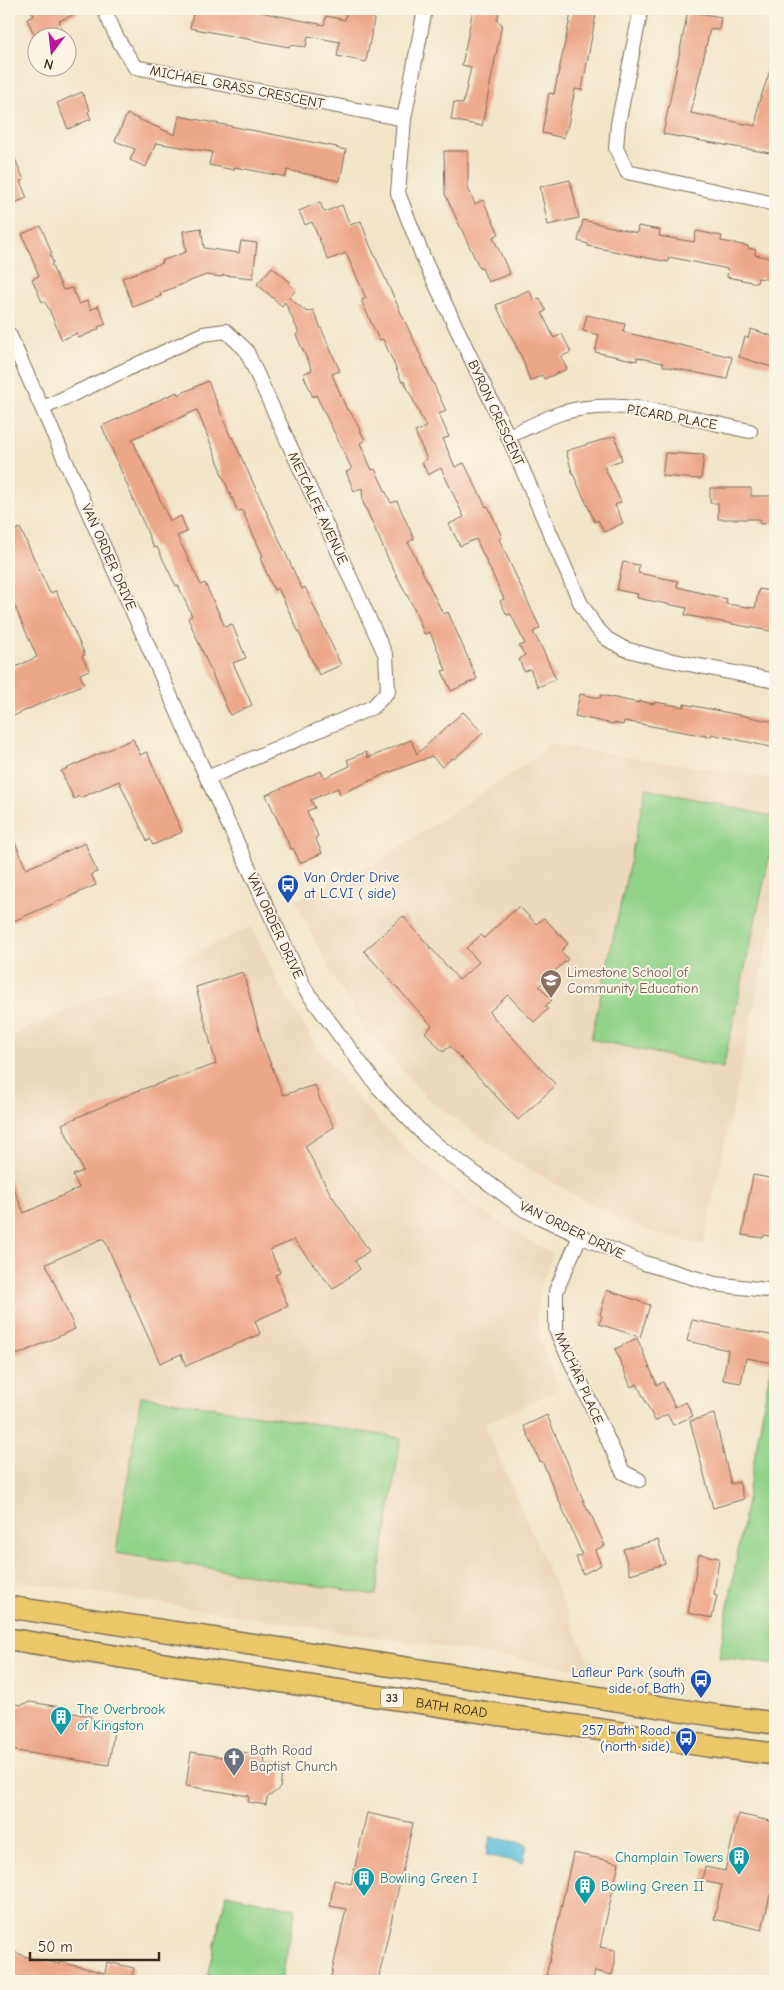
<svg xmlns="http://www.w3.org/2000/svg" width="784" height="1990" font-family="'Comic Neue',sans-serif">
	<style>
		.built { fill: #ecd8ba }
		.green { fill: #92d38a; stroke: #667e54 }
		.water { fill: #5cbddb; stroke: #4c747c }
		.building { fill: #eca688 }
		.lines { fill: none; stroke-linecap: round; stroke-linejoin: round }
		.street-casing { stroke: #7b6c5a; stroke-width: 16 }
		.primary-casing { stroke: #7b6c5a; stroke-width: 24 }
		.street { stroke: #fff; stroke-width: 14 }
		.primary { stroke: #eac769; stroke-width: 21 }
		.labels { text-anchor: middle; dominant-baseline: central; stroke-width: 4; stroke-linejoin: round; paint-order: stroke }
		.shield { fill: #fcf5e5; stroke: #75675a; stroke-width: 1 }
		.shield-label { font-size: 12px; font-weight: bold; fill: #3b2a1e }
		.street-label { font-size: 14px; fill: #3b2a1e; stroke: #fcf5e5 }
		.transit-label { font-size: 14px; fill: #164399; stroke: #fcf5e5; text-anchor: end }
		.education-label { font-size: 14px; fill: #785e54; stroke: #fcf5e5; text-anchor: start }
		.culture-label { font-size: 14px; fill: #0d838f; stroke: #fcf5e5; text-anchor: start }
		.worship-label { font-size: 14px; fill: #5b616d; stroke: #fcf5e5; text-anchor: start }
	</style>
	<rect width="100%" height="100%" fill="#fcf5e5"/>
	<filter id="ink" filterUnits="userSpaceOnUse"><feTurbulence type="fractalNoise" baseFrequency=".02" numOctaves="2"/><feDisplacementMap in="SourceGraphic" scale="10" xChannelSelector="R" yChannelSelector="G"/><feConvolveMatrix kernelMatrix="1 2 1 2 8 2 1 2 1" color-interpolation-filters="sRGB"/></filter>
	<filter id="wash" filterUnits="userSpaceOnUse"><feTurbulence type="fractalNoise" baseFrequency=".0096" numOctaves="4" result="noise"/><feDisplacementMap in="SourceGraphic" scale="20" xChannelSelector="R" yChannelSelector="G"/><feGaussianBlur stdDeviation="1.12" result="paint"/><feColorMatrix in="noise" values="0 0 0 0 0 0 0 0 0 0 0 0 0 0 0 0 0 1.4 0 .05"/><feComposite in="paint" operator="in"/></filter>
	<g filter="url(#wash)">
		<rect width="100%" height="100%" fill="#f2e6c9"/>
		<g class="built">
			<polygon points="548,744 775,779 775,911 703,1246 655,1233 614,1217 510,1158 429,1100 364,1028 329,969 295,900 374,864 539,755"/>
			<polygon points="251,927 280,986 314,1042 360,1102 409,1152 474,1206 553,1255 541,1285 537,1315 541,1345 560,1389 484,1424 593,1671 18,1581 9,1578 9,1037"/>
		</g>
		<g class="green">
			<polygon points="646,788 775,817 775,831 723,1068 591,1039"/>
			<polygon points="775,1342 775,1664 719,1657"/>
			<polygon points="141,1396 401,1438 376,1595 116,1553"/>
			<polygon points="226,1894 296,1909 281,1981 207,1981"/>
		</g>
		<polygon class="water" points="490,1837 527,1844 523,1863 486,1855"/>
		<g id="blocks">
			<g class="building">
				<polygon points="31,9 87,9 59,21 66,38 36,38 27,19 34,16"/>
				<polygon points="194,9 261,9 260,12 324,25 326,16 345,20 347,9 376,9 366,62 337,56 340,42 308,36 306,47 290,45 289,47 190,28"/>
				<polygon points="473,9 500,9 497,21 502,24 482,126 451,120 454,102 463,104 471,67 462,65"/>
				<polygon points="572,9 597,9 582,90 575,89 567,130 565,130 564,138 542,133 549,93 554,94"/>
				<polygon points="688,11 721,17 719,30 710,29 691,113 756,126 758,105 773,62 775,63 775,154 663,134"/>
				<polygon points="82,92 90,110 88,112 91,119 68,129 57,103"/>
				<polygon points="127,114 175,135 179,116 337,147 336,148 346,150 340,181 287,170 286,177 235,167 234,170 209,165 212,152 156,143 146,167 130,160 135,149 115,141"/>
				<polygon points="9,145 24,180 20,181 27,198 9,205"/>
				<polygon points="444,151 468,151 468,188 475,204 483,200 499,234 493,237 510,274 488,282 482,268 480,269 445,194"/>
				<polygon points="570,180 579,218 548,225 540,187"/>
				<polygon points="320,202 324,212 342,205 350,225 361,221 369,243 446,411 439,414 449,437 443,439 455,467 464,463 486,507 488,506 502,537 499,539 540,628 533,632 542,648 556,679 538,687 530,669 524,671 519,660 525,655 519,646 525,644 511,614 507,615 500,601 504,599 476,539 460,546 449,524 464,517 441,468 428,475 422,462 427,459 415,432 426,427 404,381 402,382 383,339 379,340 362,302 362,300 366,298 346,253 328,260 312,222 305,225 299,211"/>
				<polygon points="583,220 637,233 638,226 660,230 659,236 694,242 696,231 722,236 721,241 748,246 748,248 756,250 755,255 771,258 767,279 758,278 757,283 727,277 728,269 669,257 668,262 588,246 588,244 578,241"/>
				<polygon points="41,226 52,254 50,254 53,263 51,264 63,290 72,288 79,304 87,301 91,310 98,306 106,324 98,327 99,329 79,338 77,333 62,340 49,309 44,301 42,302 32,279 39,276 22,234"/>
				<polygon points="201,228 204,248 239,253 241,241 257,243 253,278 223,275 222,277 206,275 160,293 161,296 133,307 122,278 162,263 161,261 186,252 183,231"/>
				<polygon points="272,267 290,282 288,284 295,291 289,298 307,312 313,310 340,371 332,374 347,410 349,410 354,418 365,440 360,443 372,470 375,469 391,503 397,501 414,539 408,542 443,614 448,612 477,679 451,691 442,671 446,670 430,632 424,634 415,610 390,563 363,502 362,488 354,491 346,472 352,469 316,395 313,397 303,374 312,370 296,335 299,333 285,302 282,306 257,284"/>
				<polygon points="529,290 534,300 540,298 546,311 542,313 554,338 562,334 571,352 561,357 567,369 544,379 542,375 530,381 522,358 496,305"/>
				<polygon points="587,315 625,324 623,332 732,357 727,379 663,366 663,363 637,357 637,361 595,352 599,335 583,331"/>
				<polygon points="751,329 775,337 775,368 739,357 745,337 748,338"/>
				<polygon points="208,381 231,438 232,437 302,589 305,587 341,665 319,675 278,588 274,590 260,558 263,556 242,510 238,512 220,470 221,469 197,410 168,423 132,439 170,521 181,516 187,532 177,536 201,585 205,583 225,627 232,624 246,658 233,663 252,705 230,715 188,618 192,616 178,585 176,586 157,547 154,548 102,426 177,392 178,395"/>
				<polygon points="615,436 622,460 604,466 621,502 615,505 623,523 604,532 598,520 595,522 572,472 566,451"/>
				<polygon points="665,453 704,455 701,479 662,476"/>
				<polygon points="710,488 751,488 751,496 775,496 775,523 760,524 760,519 718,519 718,503 710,503"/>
				<polygon points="20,528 50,593 56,591 85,655 82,656 89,670 80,674 84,684 9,718 9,670 37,657 15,607 9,610 9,533"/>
				<polygon points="623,562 639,565 638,573 678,581 677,587 727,599 726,604 755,608 759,589 775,592 775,632 685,615 687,608 637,598 638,594 617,590"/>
				<polygon points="580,694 600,698 601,695 639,703 640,701 654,704 655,702 684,707 684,704 775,722 775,748 711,734 711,737 624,721 623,725 614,723 613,724 575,716"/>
				<polygon points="463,712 483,733 454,759 452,758 442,767 432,756 383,775 340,794 338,788 311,800 315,808 307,811 318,836 315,838 322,853 300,863 293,848 291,849 266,795 321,771 324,778 350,766 347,760 366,752 368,758 411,740 417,754"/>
				<polygon points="133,739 140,755 147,752 182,832 153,845 150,839 147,841 119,781 80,798 79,796 74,799 61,771"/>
				<polygon points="9,828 26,869 85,843 97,872 91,874 96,885 9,923"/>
				<polygon points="519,906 536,924 544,918 563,938 568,944 561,951 568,959 539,986 552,1000 545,1006 548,1009 534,1022 508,995 489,1012 556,1085 518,1120 450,1046 443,1052 425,1032 432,1026 364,951 403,916 459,980 479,962 466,948 481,935 484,938"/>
				<polygon points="243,972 262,1042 283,1095 315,1085 320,1100 334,1127 305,1146 330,1193 369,1251 355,1261 360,1269 333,1289 294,1240 270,1250 280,1273 275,1275 288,1306 255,1321 260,1334 186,1366 181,1354 160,1363 104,1239 101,1239 46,1264 75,1329 17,1355 9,1337 9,1178 24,1213 79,1188 73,1175 83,1171 62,1124 137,1091 216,1064 196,987"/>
				<polygon points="753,1175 775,1179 775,1237 764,1235 763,1238 742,1235"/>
				<polygon points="607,1290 650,1305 640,1337 599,1324 602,1316 600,1315"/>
				<polygon points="692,1320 775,1336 775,1363 746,1358 741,1383 723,1380 728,1350 687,1341"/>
				<polygon points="637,1338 657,1385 663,1382 675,1407 686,1402 693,1416 673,1425 667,1414 655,1421 637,1384 631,1387 615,1349"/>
				<polygon points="714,1414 731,1484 739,1482 744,1499 713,1508 690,1421"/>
				<polygon points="547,1415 588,1511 589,1510 605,1546 595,1550 601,1565 583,1574 576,1557 582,1554 542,1461 540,1462 524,1426"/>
				<polygon points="658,1540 665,1564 630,1574 623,1549"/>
				<polygon points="699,1554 719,1558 714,1595 717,1596 712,1618 688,1613"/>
				<polygon points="30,1702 67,1708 67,1712 91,1716 91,1719 115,1723 109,1765 9,1750 9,1703 21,1705"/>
				<polygon points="236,1751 265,1756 264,1764 283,1767 280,1788 267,1798 266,1805 248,1802 249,1796 186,1786 191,1752 235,1759"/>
				<polygon points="367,1813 413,1823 378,1981 330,1981 346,1909 330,1906 334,1880 351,1884"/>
				<polygon points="738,1814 775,1822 775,1896 770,1895 762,1930 714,1919 722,1885 702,1881 705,1867 725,1871"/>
				<polygon points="573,1853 619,1863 600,1947 615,1950 615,1963 612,1975 595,1971 593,1981 545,1981"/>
				<polygon points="9,1951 23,1955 23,1956 59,1964 60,1962 105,1973 107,1962 134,1968 131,1981 9,1981"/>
			</g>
		</g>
	</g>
	<g filter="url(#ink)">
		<use href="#blocks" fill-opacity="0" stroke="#7b6c5a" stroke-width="1"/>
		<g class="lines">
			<g class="street-casing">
				<g id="street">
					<polyline points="104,9 117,38 135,67 404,119"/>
					<polyline points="425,9 404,119 398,193 425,262 508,436 580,602 594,625 607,639 625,649 654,657 775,681"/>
					<polyline points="641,9 618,124 616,148 627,172 775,204"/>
					<polyline points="9,334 207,778 305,989 379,1088 426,1137 525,1210 580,1236 644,1263 715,1284 775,1291"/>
					<polyline points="43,408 203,334 226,331 246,350 386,656 388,691 373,707 207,778"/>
					<path d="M508,436C526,429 543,419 561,413C623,395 690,419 750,431"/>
					<polyline points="580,1236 556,1291 556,1330 623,1472 639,1480"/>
				</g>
			</g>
			<g class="primary-casing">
				<g id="primary">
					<polyline points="9,1607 719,1716 775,1723"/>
					<path id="s1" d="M9,1639L171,1665L708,1746L775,1754"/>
				</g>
			</g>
			<use href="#street" class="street"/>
			<use href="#primary" class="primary"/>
		</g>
	</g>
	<defs>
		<g id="bus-pin" transform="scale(1.125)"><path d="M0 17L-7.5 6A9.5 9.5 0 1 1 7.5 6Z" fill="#1a4fb4" stroke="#fcf5e5"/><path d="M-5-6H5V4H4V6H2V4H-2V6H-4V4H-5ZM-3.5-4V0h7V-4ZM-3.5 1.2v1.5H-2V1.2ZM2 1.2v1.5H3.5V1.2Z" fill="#fff"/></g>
		<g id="school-pin" transform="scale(1.125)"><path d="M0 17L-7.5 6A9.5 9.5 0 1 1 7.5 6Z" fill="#8d6e63" stroke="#fcf5e5"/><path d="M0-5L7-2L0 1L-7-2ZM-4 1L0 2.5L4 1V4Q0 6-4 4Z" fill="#fff"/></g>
		<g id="building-pin" transform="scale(1.125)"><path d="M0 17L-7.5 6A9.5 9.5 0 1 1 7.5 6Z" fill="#0f9aa8" stroke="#fcf5e5"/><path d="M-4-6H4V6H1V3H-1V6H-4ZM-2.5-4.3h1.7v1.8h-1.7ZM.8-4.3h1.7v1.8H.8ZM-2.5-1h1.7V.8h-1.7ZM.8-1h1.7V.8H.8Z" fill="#fff"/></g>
		<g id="church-pin" transform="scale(1.125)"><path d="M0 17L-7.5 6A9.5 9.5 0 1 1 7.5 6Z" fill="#6b7280" stroke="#fcf5e5"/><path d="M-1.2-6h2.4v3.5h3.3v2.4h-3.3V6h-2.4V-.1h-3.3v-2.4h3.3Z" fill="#fff"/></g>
	</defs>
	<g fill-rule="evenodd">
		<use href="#bus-pin" x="288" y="885"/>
		<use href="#school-pin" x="551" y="980"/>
		<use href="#bus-pin" x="701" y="1680"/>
		<use href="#building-pin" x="61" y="1717"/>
		<use href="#bus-pin" x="686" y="1738"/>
		<use href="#church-pin" x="234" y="1758"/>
		<use href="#building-pin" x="739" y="1857"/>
		<use href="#building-pin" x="364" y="1878"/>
		<use href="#building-pin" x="585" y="1886"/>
	</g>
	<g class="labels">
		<rect class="shield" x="381" y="1688.5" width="22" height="19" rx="4"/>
		<g class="shield-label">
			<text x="392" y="1698">33</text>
		</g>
		<g class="street-label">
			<text transform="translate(237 87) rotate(11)">MICHAEL GRASS CRESCENT</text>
			<text transform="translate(496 413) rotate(65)">BYRON CRESCENT</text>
			<text transform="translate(672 417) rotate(10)">PICARD PLACE</text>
			<text transform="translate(318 508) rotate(65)">METCALFE AVENUE</text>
			<text transform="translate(109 557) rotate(66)">VAN ORDER DRIVE</text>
			<text transform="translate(275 926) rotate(65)">VAN ORDER DRIVE</text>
			<text transform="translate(572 1230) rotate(26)">VAN ORDER DRIVE</text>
			<text transform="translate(579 1378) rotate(66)">MACHAR PLACE</text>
			<text stroke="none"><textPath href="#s1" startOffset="448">BATH ROAD</textPath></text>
		</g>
		<g class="transit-label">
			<text x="304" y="877" text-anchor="start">Van Order Drive<tspan x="304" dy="16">at L.C.V.I ( side)</tspan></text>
			<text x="685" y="1672">Lafleur Park (south<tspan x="685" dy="16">side of Bath)</tspan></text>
			<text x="670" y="1730">257 Bath Road<tspan x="670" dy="16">(north side)</tspan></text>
		</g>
		<g class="education-label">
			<text x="567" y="972">Limestone School of<tspan x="567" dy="16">Community Education</tspan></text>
		</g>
		<g class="culture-label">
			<text x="77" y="1709">The Overbrook<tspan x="77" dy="16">of Kingston</tspan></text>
			<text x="723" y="1857" text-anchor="end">Champlain Towers</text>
			<text x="380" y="1878">Bowling Green I</text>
			<text x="601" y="1886">Bowling Green II</text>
		</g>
		<g class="worship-label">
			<text x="250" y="1750">Bath Road<tspan x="250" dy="16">Baptist Church</tspan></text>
		</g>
	</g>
	<rect width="784" height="1990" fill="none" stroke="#fcf5e5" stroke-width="30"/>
	<g transform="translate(52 52) rotate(195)"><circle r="24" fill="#fcf5e5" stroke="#afa495"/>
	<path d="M0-4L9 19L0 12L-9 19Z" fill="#b5179e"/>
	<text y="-8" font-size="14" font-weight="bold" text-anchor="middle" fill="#3b2a1e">N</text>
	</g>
	<path d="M30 1952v8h129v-8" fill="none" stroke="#3b2a1e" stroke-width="2.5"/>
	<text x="38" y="1952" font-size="15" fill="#3b2a1e" stroke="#fcf5e5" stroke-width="4" paint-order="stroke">50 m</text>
</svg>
